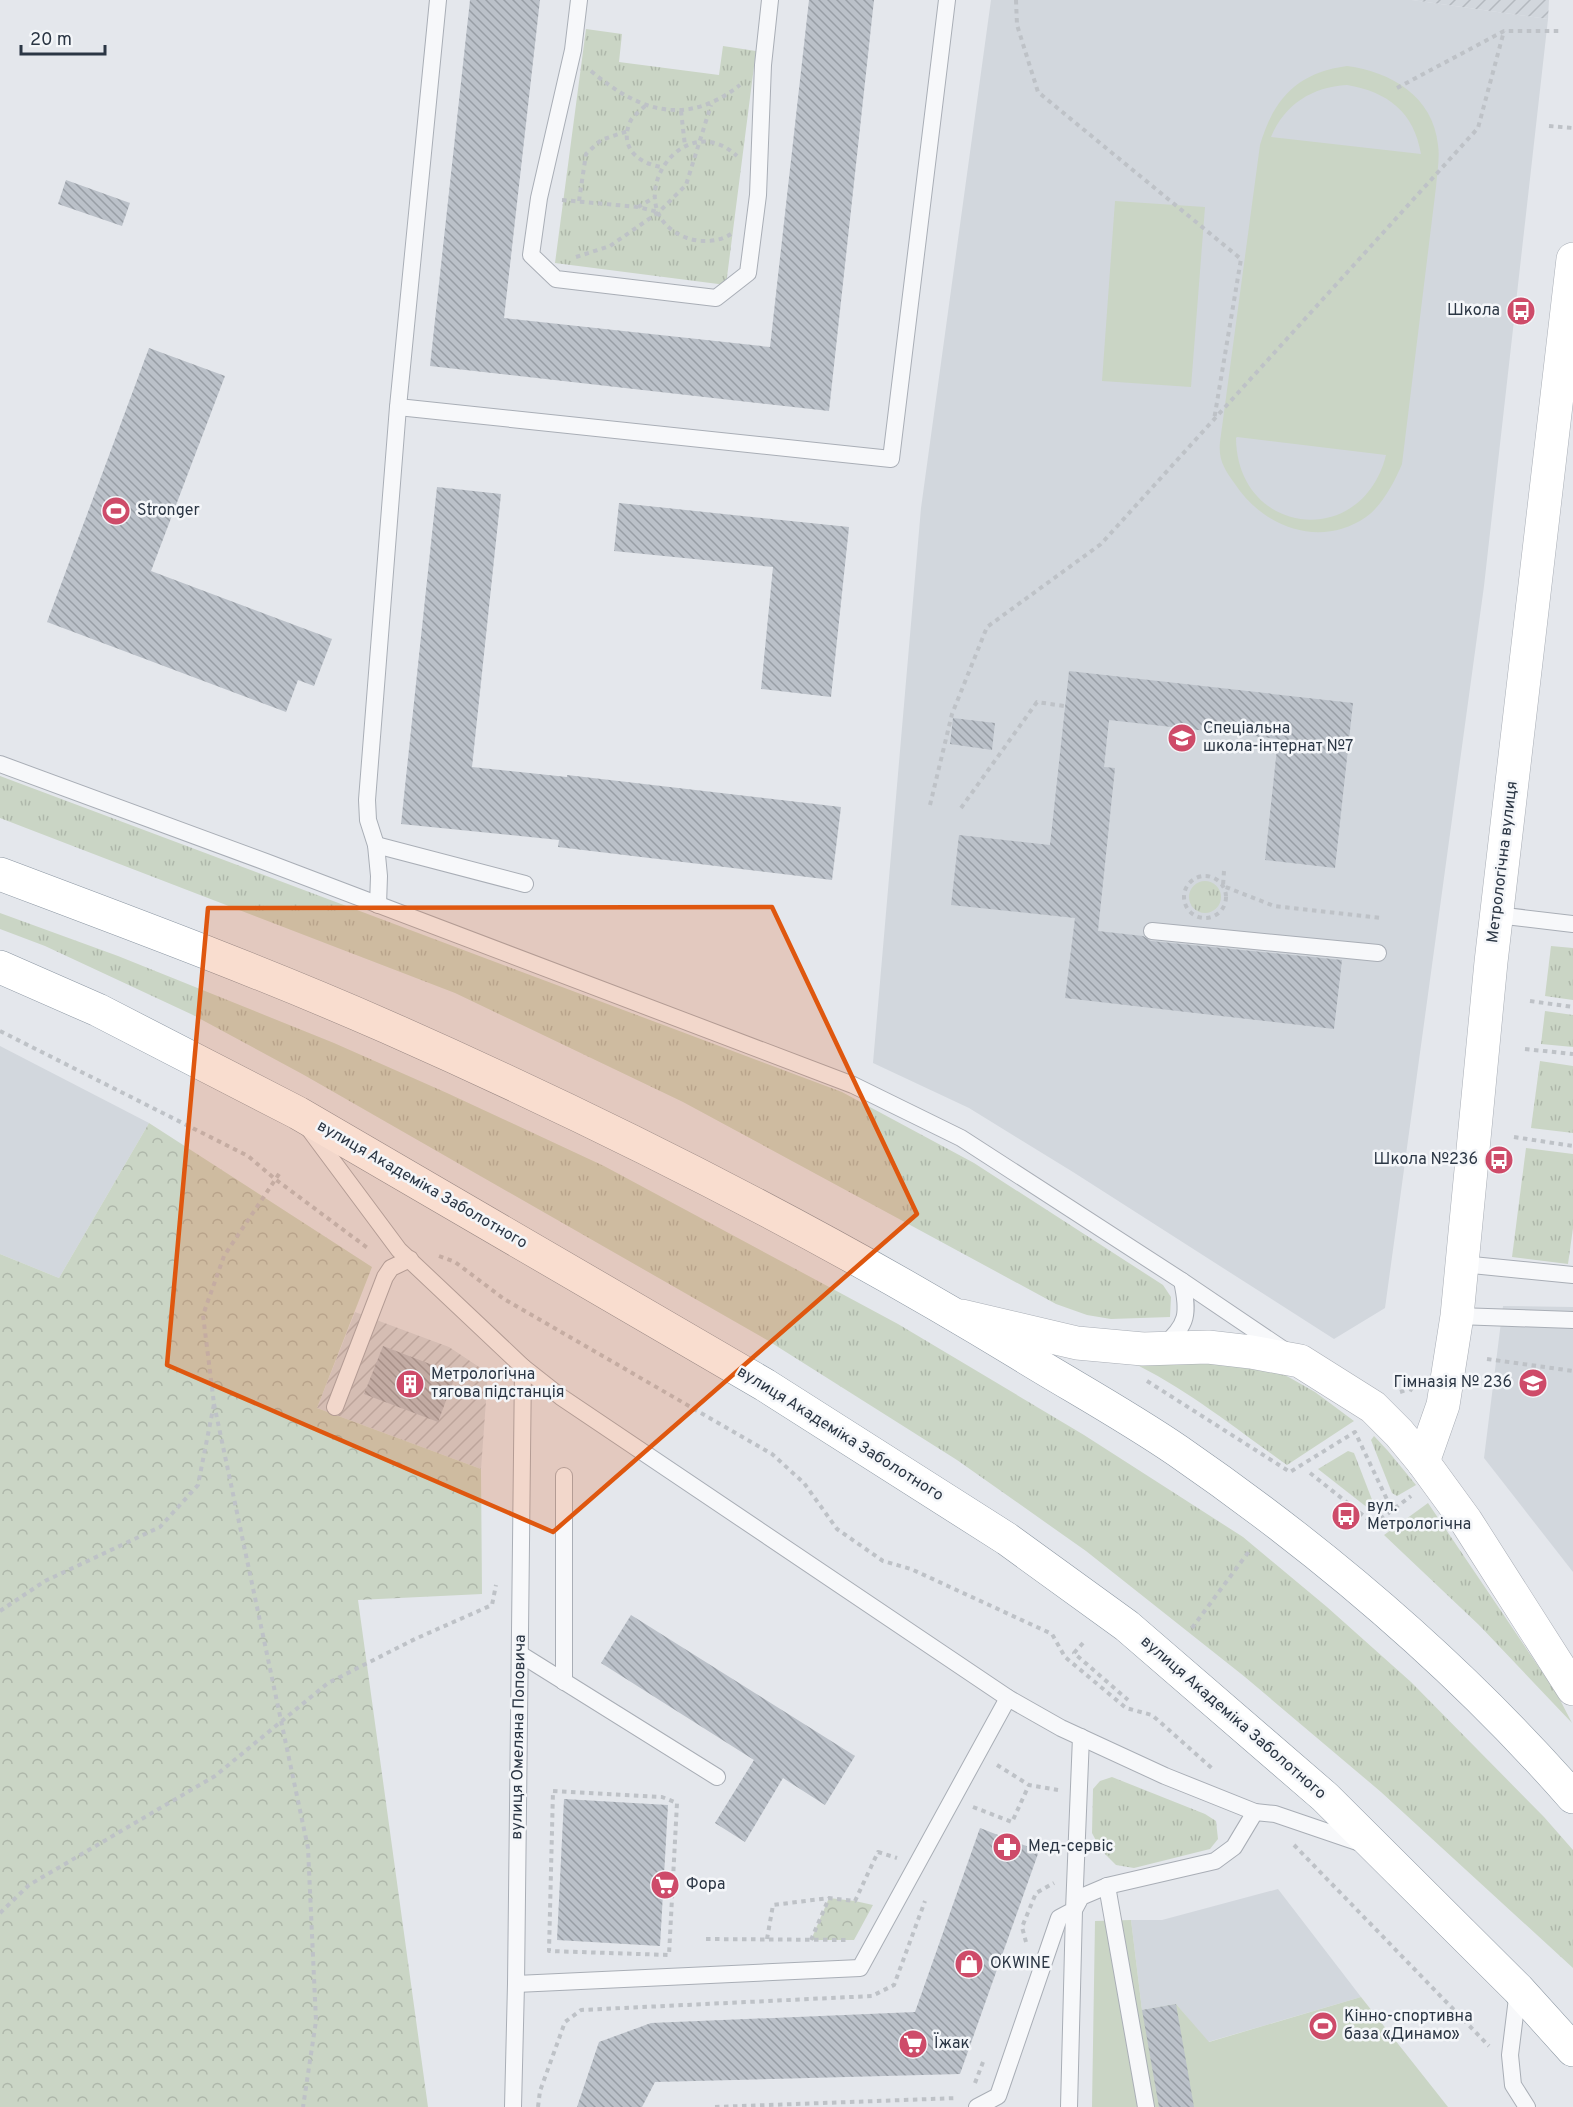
<svg xmlns="http://www.w3.org/2000/svg" width="1573" height="2107" font-family="Overpass,sans-serif">
	<style>
		.built { fill: #d2d7dd }
		.industrial { fill: url(#industrial-furrows) }
		.grass { fill: url(#grass-tufts) }
		.park { fill: url(#park-crowns) }
		.pitch { fill: #cad5c5; fill-rule: evenodd }
		.building { fill: url(#building-back-hatch) }
		.lines { fill: none; stroke-linecap: round; stroke-linejoin: round }
		.lane-casing { stroke: #a9aeb6; stroke-width: 18 }
		.secondary-casing { stroke: #a9aeb6; stroke-width: 34 }
		.highway-casing { stroke: #8b96a2; stroke-width: 34 }
		.path { stroke: #bec2c7; stroke-width: 4; stroke-dasharray: 4.5 4.5; stroke-linecap: butt }
		.lane { stroke: #f7f8fa; stroke-width: 16 }
		.secondary { stroke: #fff; stroke-width: 33 }
		.highway { stroke: #fff; stroke-width: 33 }
		.marked { fill: #df570f; fill-opacity: 0.2; stroke: #df570f; stroke-width: 4.5; stroke-linejoin: round }
		.labels { text-anchor: middle; dominant-baseline: central; stroke-width: 5; stroke-linejoin: round; paint-order: stroke }
		.poi-label { font-size: 16px; fill: #2b3644; stroke: #f4f6f9; text-anchor: start }
		.street-label { font-size: 16px; fill: #2b3644; stroke: #f4f6f9 }
	</style>
	<defs>
		<pattern id="industrial-furrows" width="10" height="10" patternUnits="userSpaceOnUse" patternTransform="scale(1.5)"><rect width="10" height="10" fill="#d2d7dd"/><path d="M-1 1l2-2M0 10L10 0M9 11l2-2" fill="none" stroke="#b4b9bf"/></pattern>
		<pattern id="grass-tufts" width="24" height="20" patternUnits="userSpaceOnUse" patternTransform="scale(1.5)"><rect width="24" height="20" fill="#cad5c5"/><path d="M3 7l-1-3M5 7V3M7 7l1-3M15 17l-1-3M17 17v-4M19 17l1-3" fill="none" stroke="#aeb7aa"/></pattern>
		<pattern id="park-crowns" width="20" height="18" patternUnits="userSpaceOnUse" patternTransform="scale(1.5)"><rect width="20" height="18" fill="#cad5c5"/><path d="M2 6a3 3 0 1 1 6 0M12 15a3 3 0 1 1 6 0" fill="none" stroke="#aeb7aa"/></pattern>
		<pattern id="building-back-hatch" width="6" height="6" patternUnits="userSpaceOnUse" patternTransform="scale(1.5)"><rect width="6" height="6" fill="#bbc1c9"/><path d="M-1 5l2 2M0 0l6 6M5-1l2 2" fill="none" stroke="#989ea5"/></pattern>
	</defs>
	<rect width="100%" height="100%" fill="#e4e7ec"/>
	<g class="built">
		<polygon points="991,0 1412,0 1548,19 1484,586 1385,1308 1334,1339 1073,1172 969,1108 873,1063 921,508"/>
		<polygon points="0,1046 149,1123 59,1278 0,1254"/>
		<polygon points="1503,1306 1573,1307 1573,1572 1484,1458"/>
		<polygon points="1278,1889 1361,1997 1208,2042 1176,2004 1142,2010 1131,1920 1162,1920"/>
	</g>
	<g class="industrial">
		<polygon points="1412,0 1549,0 1548,19"/>
		<polygon points="355,1312 449,1347 488,1373 481,1469 317,1408"/>
	</g>
	<g class="grass">
		<polygon points="586,29 622,34 619,62 719,75 723,46 756,51 726,285 555,263"/>
		<polygon points="0,776 842,1092 974,1163 1163,1285 1171,1297 1170,1317 1111,1319 1087,1315 1056,1304 683,1102 455,993 0,818"/>
		<circle cx="1205" cy="897" r="16"/>
		<polygon points="0,913 118,956 334,1043 447,1093 604,1166 898,1324 1084,1435 1243,1537 1327,1607 1411,1682 1544,1817 1573,1850 1573,1968 1381,1792 1245,1677 1086,1551 957,1460 767,1340 304,1075 193,1015 45,946 0,929"/>
		<polygon points="1551,946 1573,948 1573,1000 1545,996"/>
		<polygon points="1545,1011 1573,1015 1573,1047 1541,1044"/>
		<polygon points="1540,1061 1573,1066 1573,1133 1531,1128"/>
		<polygon points="1526,1148 1573,1154 1573,1228 1568,1264 1512,1257"/>
		<path d="M1207,1360L1285,1375L1315,1392L1354,1421L1287,1465C1236,1429 1186,1388 1129,1361Z"/>
		<polygon points="1374,1436 1388,1451 1416,1485 1397,1496 1392,1493 1371,1440"/>
		<polygon points="1348,1451 1354,1453 1376,1510 1373,1512 1318,1469"/>
		<polygon points="1428,1503 1557,1694 1572,1723 1480,1626 1384,1535"/>
		<polygon points="1112,1777 1205,1814 1216,1821 1218,1839 1210,1849 1134,1868 1116,1865 1101,1850 1092,1833 1093,1789 1100,1781"/>
	</g>
	<g class="park">
		<polygon points="149,1123 372,1267 317,1408 481,1469 482,1594 358,1600 428,2107 0,2107 0,1254 59,1278"/>
		<polygon points="829,1898 855,1901 873,1905 854,1940 811,1940"/>
	</g>
	<g class="pitch">
		<path d="M1347,66C1391,72 1433,96 1438,145C1440,158 1437,173 1436,187L1402,464C1395,481 1382,506 1366,517C1320,549 1263,527 1235,484C1225,470 1218,460 1220,442L1260,145C1274,98 1297,73 1347,66ZM1347,85C1388,92 1414,112 1421,154L1271,137C1285,104 1312,87 1347,85ZM1236,438L1237,437L1386,455C1362,551 1237,536 1236,438Z"/>
		<polygon points="1115,201 1205,207 1191,387 1102,381"/>
		<polygon points="1131,1920 1142,2010 1176,2004 1209,2042 1361,1997 1448,2107 1092,2107 1095,1921"/>
	</g>
	<g class="building">
		<polygon points="470,0 540,0 504,318 770,347 809,0 874,0 829,411 430,366"/>
		<polygon points="66,180 130,203 122,226 58,204"/>
		<polygon points="149,348 225,376 151,571 332,639 314,686 298,680 286,712 47,622"/>
		<polygon points="437,487 501,494 472,767 567,777 567,775 841,807 832,880 558,847 559,840 401,824"/>
		<polygon points="619,503 849,527 831,697 761,689 773,567 614,551"/>
		<polygon points="1069,671 1353,703 1335,868 1265,860 1278,739 1109,720 1104,767 1115,768 1098,931 1143,936 1151,941 1342,960 1334,1029 1065,998 1075,918 951,905 959,835 1050,845"/>
		<polygon points="953,718 995,723 992,750 950,744"/>
		<polygon points="383,1346 456,1374 438,1422 364,1394"/>
		<polygon points="631,1615 855,1756 825,1805 783,1778 745,1842 715,1823 754,1760 601,1663"/>
		<polygon points="564,1799 668,1805 660,1946 557,1940"/>
		<polygon points="980,1828 1039,1851 960,2074 655,2082 642,2107 577,2107 599,2042 651,2023 915,2012"/>
		<polygon points="1176,2004 1194,2107 1159,2107 1142,2010"/>
	</g>
	<g class="lines">
		<g class="lane-casing">
			<g id="lane">
				<polyline points="438,0 398,407 891,459 947,0"/>
				<polyline points="579,0 573,50 539,198 531,255 556,279 716,298 748,273 758,195 763,65 770,0"/>
				<polyline points="0,764 266,862 853,1085 961,1138 1182,1281 1284,1350"/>
				<polyline points="376,845 525,884"/>
				<polyline points="378,905 379,876 376,845 368,820 367,800 398,407"/>
				<polyline points="1497,915 1573,924"/>
				<polyline points="1152,931 1378,953"/>
				<polyline points="309,1129 399,1250 523,1367 561,1397 1008,1698 1061,1728 1165,1776 1255,1812 1275,1814 1360,1843"/>
				<polyline points="1462,1264 1573,1275"/>
				<polyline points="1457,1316 1573,1320"/>
				<path d="M1163,1346C1188,1325 1189,1313 1182,1281"/>
				<polyline points="335,1407 385,1277 391,1268 410,1259"/>
				<polyline points="564,1476 564,1682"/>
				<polyline points="520,1654 717,1777"/>
				<polyline points="1107,1886 1146,2107"/>
				<polyline points="516,1984 860,1968 1008,1698"/>
				<polyline points="1518,1990 1510,2055 1513,2085 1527,2107"/>
				<polyline points="513,2107 516,1984 523,1367"/>
				<polyline points="977,2107 998,2096 1059,1918 1074,1910 1081,1737"/>
				<polyline points="1069,2107 1074,1910 1081,1897 1107,1886 1215,1861 1234,1847 1255,1812"/>
			</g>
		</g>
		<g class="secondary-casing">
			<g id="secondary">
				<polyline points="962,1316 1077,1343 1143,1349 1208,1347 1251,1352 1300,1361 1373,1407 1399,1433 1423,1462 1466,1521 1573,1689"/>
				<polyline points="1423,1462 1443,1405 1457,1316 1491,962 1573,259"/>
			</g>
		</g>
		<g class="highway-casing">
			<g id="highway">
				<path d="M0,874C130,923 260,971 387,1027C604,1123 817,1230 1020,1354C1072,1386 1127,1416 1178,1451C1323,1551 1456,1664 1573,1797"/>
				<polyline points="0,967 98,1010 298,1113 765,1385 1007,1539 1127,1626 1325,1797 1518,1989 1573,2050"/>
			</g>
		</g>
		<g class="path">
			<polyline points="1016,0 1017,25 1038,92 1241,259 1214,420"/>
			<path d="M591,71C640,112 686,127 740,85"/>
			<polyline points="1397,88 1504,31 1559,31"/>
			<path d="M645,106C641,110 634,115 631,120C618,146 637,163 661,167"/>
			<polyline points="681,111 685,146"/>
			<polyline points="1549,126 1573,128"/>
			<polyline points="562,200 638,207 658,212"/>
			<polyline points="579,201 586,154 601,140 628,131"/>
			<polyline points="638,207 655,197"/>
			<path d="M731,234C719,242 701,243 687,238C614,211 680,103 737,156"/>
			<polyline points="576,257 610,246 659,212 686,185 711,105"/>
			<polyline points="930,805 952,714 987,627 1101,544 1478,128 1504,31"/>
			<polyline points="961,808 1037,702 1064,706"/>
			<polyline points="1224,871 1223,886 1274,906 1382,918"/>
			<circle cx="1205" cy="897" r="21"/>
			<polyline points="1530,1001 1573,1007"/>
			<polyline points="0,1031 248,1156 275,1179 369,1249"/>
			<polyline points="1525,1049 1573,1054"/>
			<polyline points="1514,1137 1573,1146"/>
			<polyline points="439,1256 455,1262 504,1299 772,1454 804,1483 837,1529 883,1561 911,1569 1052,1634 1065,1657 1126,1708 1152,1715 1214,1770"/>
			<polyline points="1487,1359 1573,1371"/>
			<polyline points="1147,1381 1290,1472 1355,1432 1392,1510"/>
			<polyline points="1400,1392 1410,1389 1415,1392"/>
			<polyline points="214,1404 308,1848 316,2021 303,2107"/>
			<polyline points="1310,1473 1374,1524 1411,1496"/>
			<polyline points="0,1611 45,1581 160,1527 198,1485 214,1404 203,1315 224,1256 281,1171"/>
			<polyline points="1192,1628 1250,1550"/>
			<polyline points="1083,1643 1074,1653 1128,1700"/>
			<polyline points="997,1765 1029,1785 1058,1790"/>
			<polygon points="553,1791 662,1797 677,1803 669,1955 549,1951"/>
			<polyline points="973,1807 1012,1822 1029,1785"/>
			<polyline points="1294,1845 1489,2046"/>
			<polyline points="0,1913 29,1885 215,1776 328,1683 415,1639 492,1605 496,1585"/>
			<polyline points="706,1939 849,1940"/>
			<polyline points="767,1939 773,1905 829,1898 855,1901 878,1852 897,1858"/>
			<polyline points="811,1940 829,1898"/>
			<polyline points="1026,1942 1022,1927 1036,1893 1054,1883"/>
			<polyline points="975,2083 983,2062"/>
			<polyline points="538,2107 540,2091 565,2022 581,2010 872,1996 894,1985 925,1901"/>
			<polyline points="715,2107 957,2098"/>
		</g>
		<use href="#lane" class="lane"/>
		<use href="#secondary" class="secondary"/>
		<use href="#highway" class="highway"/>
	</g>
	<path class="marked" d="M772,907L917,1214L553,1532L167,1365L208,908Z"/>
	<defs>
		<g id="bus-disc" transform="scale(1.5)"><circle r="9.5" fill="#ce4b69" stroke="#f4f6f9"/><path d="M-5-6H5V4H4V6H2V4H-2V6H-4V4H-5ZM-3.5-4V0h7V-4ZM-3.5 1.2v1.5H-2V1.2ZM2 1.2v1.5H3.5V1.2Z" fill="#fff"/></g>
		<g id="stadium-disc" transform="scale(1.5)"><circle r="9.5" fill="#ce4b69" stroke="#f4f6f9"/><path d="M0-5a6.5 5 0 1 0 0 10a6.5 5 0 1 0 0-10ZM-3.5-1.8h7v3.6h-7Z" fill="#fff"/></g>
		<g id="school-disc" transform="scale(1.5)"><circle r="9.5" fill="#ce4b69" stroke="#f4f6f9"/><path d="M0-5L7-2L0 1L-7-2ZM-4 1L0 2.5L4 1V4Q0 6-4 4Z" fill="#fff"/></g>
		<g id="building-disc" transform="scale(1.5)"><circle r="9.5" fill="#ce4b69" stroke="#f4f6f9"/><path d="M-4-6H4V6H1V3H-1V6H-4ZM-2.5-4.3h1.7v1.8h-1.7ZM.8-4.3h1.7v1.8H.8ZM-2.5-1h1.7V.8h-1.7ZM.8-1h1.7V.8H.8Z" fill="#fff"/></g>
		<g id="pharmacy-disc" transform="scale(1.5)"><circle r="9.5" fill="#ce4b69" stroke="#f4f6f9"/><path d="M-2-6h4v4h4v4h-4v4h-4v-4h-4v-4h4Z" fill="#fff"/></g>
		<g id="supermarket-disc" transform="scale(1.5)"><circle r="9.5" fill="#ce4b69" stroke="#f4f6f9"/><path d="M-6-5.5h2.5l.6 2H6L4.5 2H-2.5L-4.4-4H-6ZM-1.5 3.2a1.3 1.3 0 1 0 .1 0ZM3 3.2a1.3 1.3 0 1 0 .1 0Z" fill="#fff"/></g>
		<g id="shop-disc" transform="scale(1.5)"><circle r="9.5" fill="#ce4b69" stroke="#f4f6f9"/><path d="M-5-2.5h2.3a2.7 3.5 0 0 1 5.4 0H5L5.5 6h-11ZM-1.5-2.5h3a1.5 2.3 0 0 0-3 0Z" fill="#fff"/></g>
	</defs>
	<g fill-rule="evenodd">
		<use href="#bus-disc" x="1521" y="311"/>
		<use href="#stadium-disc" x="116" y="511"/>
		<use href="#school-disc" x="1182" y="738"/>
		<use href="#bus-disc" x="1499" y="1160"/>
		<use href="#school-disc" x="1533" y="1383"/>
		<use href="#building-disc" x="410" y="1384"/>
		<use href="#bus-disc" x="1346" y="1516"/>
		<use href="#pharmacy-disc" x="1007" y="1847"/>
		<use href="#supermarket-disc" x="665" y="1885"/>
		<use href="#shop-disc" x="969" y="1964"/>
		<use href="#stadium-disc" x="1323" y="2026"/>
		<use href="#supermarket-disc" x="913" y="2044"/>
	</g>
	<g class="labels">
		<g class="poi-label">
			<text x="1500" y="311" text-anchor="end">Школа</text>
			<text x="137" y="511">Stronger</text>
			<text x="1203" y="729">Спеціальна<tspan x="1203" dy="18">школа-інтернат №7</tspan></text>
			<text x="1478" y="1160" text-anchor="end">Школа №236</text>
			<text x="431" y="1375">Метрологічна<tspan x="431" dy="18">тягова підстанція</tspan></text>
			<text x="1512" y="1383" text-anchor="end">Гімназія № 236</text>
			<text x="1367" y="1507">вул.<tspan x="1367" dy="18">Метрологічна</tspan></text>
			<text x="1028" y="1847">Мед-сервіс</text>
			<text x="686" y="1885">Фора</text>
			<text x="990" y="1964">OKWINE</text>
			<text x="1344" y="2017">Кінно-спортивна<tspan x="1344" dy="18">база «Динамо»</tspan></text>
			<text x="934" y="2044">Їжак</text>
		</g>
		<g class="street-label">
			<text transform="translate(1503 862) rotate(-83)">Метрологічна вулиця</text>
			<text transform="translate(422 1185) rotate(30)">вулиця Академіка Заболотного</text>
			<text transform="translate(840 1434) rotate(32)">вулиця Академіка Заболотного</text>
			<text transform="translate(1233 1718) rotate(41)">вулиця Академіка Заболотного</text>
			<text transform="translate(519 1737) rotate(-89)">вулиця Омеляна Поповича</text>
		</g>
	</g>
	<path d="M21 45v9h84v-9" fill="none" stroke="#2b3644" stroke-width="3"/>
	<text x="30" y="45" font-size="18" fill="#2b3644" stroke="#f4f6f9" stroke-width="4.5" paint-order="stroke">20 m</text>
</svg>
